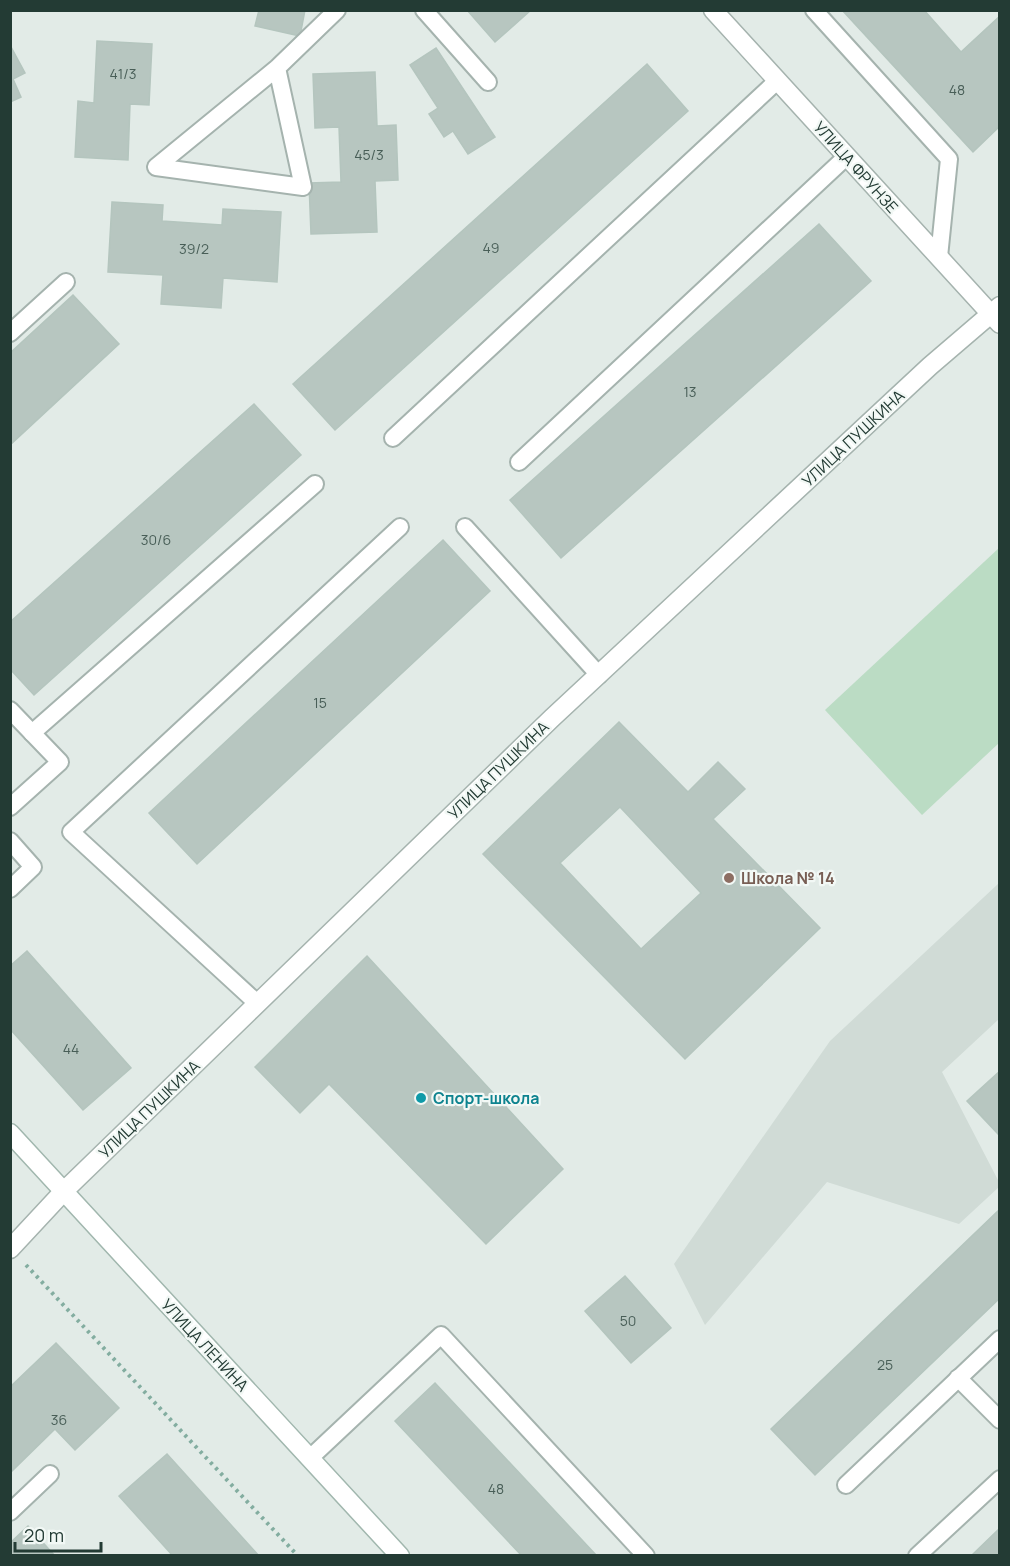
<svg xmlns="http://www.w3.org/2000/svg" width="1010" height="1566" font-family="Manrope,sans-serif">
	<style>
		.built { fill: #d0dbd6 }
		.green { fill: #bbdcc4 }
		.building { fill: #b7c6c0; stroke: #b4c5be; stroke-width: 1.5; fill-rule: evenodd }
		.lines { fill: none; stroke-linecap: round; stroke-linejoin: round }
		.service-casing { stroke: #a5b3ae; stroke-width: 20 }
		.minor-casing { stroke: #a5b3ae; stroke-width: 21 }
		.secondary-casing { stroke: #a1b7ae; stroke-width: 21 }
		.path { stroke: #83ada0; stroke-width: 4; stroke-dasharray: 3 4.5; stroke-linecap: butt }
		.service { stroke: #fff; stroke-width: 16 }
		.minor { stroke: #fff; stroke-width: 18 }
		.secondary { stroke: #fff; stroke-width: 18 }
		.education-dot { fill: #8d6e63; stroke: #f2f8f5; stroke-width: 2 }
		.culture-dot { fill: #0f9aa8; stroke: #f2f8f5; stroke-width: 2 }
		.labels { text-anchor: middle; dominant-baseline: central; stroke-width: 4.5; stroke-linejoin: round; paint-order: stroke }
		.number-label { font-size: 14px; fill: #485e57 }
		.street-label { font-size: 16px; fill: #233b34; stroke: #f2f8f5 }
		.education-label { font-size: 16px; font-weight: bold; fill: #785e54; stroke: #f2f8f5; text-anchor: start }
		.culture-label { font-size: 16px; font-weight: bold; fill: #0d838f; stroke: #f2f8f5; text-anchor: start }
	</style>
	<rect width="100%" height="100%" fill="#e2ebe7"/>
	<polygon class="built" points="999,883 999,1019 942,1072 999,1182 999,1187 959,1224 827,1182 705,1325 674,1264 830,1041"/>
	<polygon class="green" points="999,548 999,743 922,815 825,710"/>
	<g class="building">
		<polygon points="259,10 305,10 300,36 255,26"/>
		<polygon points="467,10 531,10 495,42"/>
		<polygon points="842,10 924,10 961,52 1000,16 1000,126 973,152"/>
		<polygon points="97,41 152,44 149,105 130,104 128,160 75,157 78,101 94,103"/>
		<polygon points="10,45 25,73 13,79 21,97 10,102"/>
		<polygon points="436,48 495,137 468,154 453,131 444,137 429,114 438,108 410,65"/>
		<polygon points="647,64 688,111 335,430 293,384"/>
		<polygon points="375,72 377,126 396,125 398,180 375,181 377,232 311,234 309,183 341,182 339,127 315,128 313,74"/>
		<polygon points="112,202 163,205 162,221 222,225 223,209 281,212 277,282 223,278 221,308 161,304 163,275 108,272"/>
		<polygon points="819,224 871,281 561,558 510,500"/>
		<polygon points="73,295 119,344 10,445 10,353"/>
		<polygon points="254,404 301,455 34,695 10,669 10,622"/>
		<polygon points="443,540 490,591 197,864 149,813"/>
		<path d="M619,722L688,792L718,762L745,789L713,819L820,928L685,1059L483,854ZM620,807L701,893L641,949L560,863Z"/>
		<polygon points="27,951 131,1068 83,1110 10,1029 10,966"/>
		<polygon points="367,956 563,1169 486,1244 329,1084 300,1113 255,1067"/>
		<polygon points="1000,1071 1000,1136 967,1101"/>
		<polygon points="1000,1209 1000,1298 815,1475 771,1429"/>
		<polygon points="625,1276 671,1328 631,1363 585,1311"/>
		<polygon points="56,1343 119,1408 75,1450 55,1429 10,1473 10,1387"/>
		<polygon points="435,1383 597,1556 522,1556 395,1421"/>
		<polygon points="167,1454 259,1556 173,1556 119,1496"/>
		<polygon points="28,1526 55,1556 10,1556 10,1543"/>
		<polygon points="1000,1528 1000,1556 971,1556"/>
	</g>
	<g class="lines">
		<g class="service-casing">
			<g id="service">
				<polyline points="424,10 488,82"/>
				<polyline points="814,10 949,159 939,257"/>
				<polyline points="277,68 303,187 156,167 277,68 337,10"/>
				<polyline points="10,333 66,282"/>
				<polyline points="393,438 777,81"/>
				<polyline points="519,462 846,157"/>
				<polyline points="465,527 599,675"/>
				<polyline points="10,710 60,762 10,807"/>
				<polyline points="32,733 315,484"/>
				<polyline points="10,841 33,867 10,889"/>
				<polyline points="257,1003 71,832 400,527"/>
				<polyline points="958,1378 1000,1420"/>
				<polyline points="310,1458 441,1335 646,1556"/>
				<polyline points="846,1485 1000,1339"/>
				<polyline points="10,1512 50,1474"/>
				<polyline points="917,1556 1000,1479"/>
			</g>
		</g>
		<g class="minor-casing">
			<g id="minor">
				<polyline points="713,10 1000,324"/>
				<polyline points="10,1249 64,1191 552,718 930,366 1000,306"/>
			</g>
		</g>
		<g class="secondary-casing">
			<polyline id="secondary" points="10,1133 400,1556"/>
		</g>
		<polyline class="path" points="26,1265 298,1556"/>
		<use href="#service" class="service"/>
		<use href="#minor" class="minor"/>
		<use href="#secondary" class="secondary"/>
	</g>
	<circle class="education-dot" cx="729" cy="878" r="6"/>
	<circle class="culture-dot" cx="421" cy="1098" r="6"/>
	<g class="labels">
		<g class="number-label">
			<text x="123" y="73">41/3</text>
			<text x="957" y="89">48</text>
			<text x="369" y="154">45/3</text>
			<text x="491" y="247">49</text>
			<text x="194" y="248">39/2</text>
			<text x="690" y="391">13</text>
			<text x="156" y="539">30/6</text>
			<text x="320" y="702">15</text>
			<text x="71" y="1048">44</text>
			<text x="628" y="1320">50</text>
			<text x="885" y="1364">25</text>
			<text x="59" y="1419">36</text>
			<text x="496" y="1488">48</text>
		</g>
		<g class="street-label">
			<text transform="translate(856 167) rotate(48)">УЛИЦА ФРУНЗЕ</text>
			<text transform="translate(853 438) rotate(-43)">УЛИЦА ПУШКИНА</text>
			<text transform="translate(498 770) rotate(-44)">УЛИЦА ПУШКИНА</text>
			<text transform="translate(149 1109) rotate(-44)">УЛИЦА ПУШКИНА</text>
			<text transform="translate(205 1345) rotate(47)">УЛИЦА ЛЕНИНА</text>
		</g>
		<g class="education-label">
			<text x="741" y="878">Школа № 14</text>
		</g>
		<g class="culture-label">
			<text x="433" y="1098">Спорт-школа</text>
		</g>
	</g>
	<rect width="1010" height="1566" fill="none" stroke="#233b34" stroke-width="24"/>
	<path d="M15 1542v9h86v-9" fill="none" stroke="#233b34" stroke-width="3"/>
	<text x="24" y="1542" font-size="18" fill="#233b34" stroke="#f2f8f5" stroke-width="4.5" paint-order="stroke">20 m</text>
</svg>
